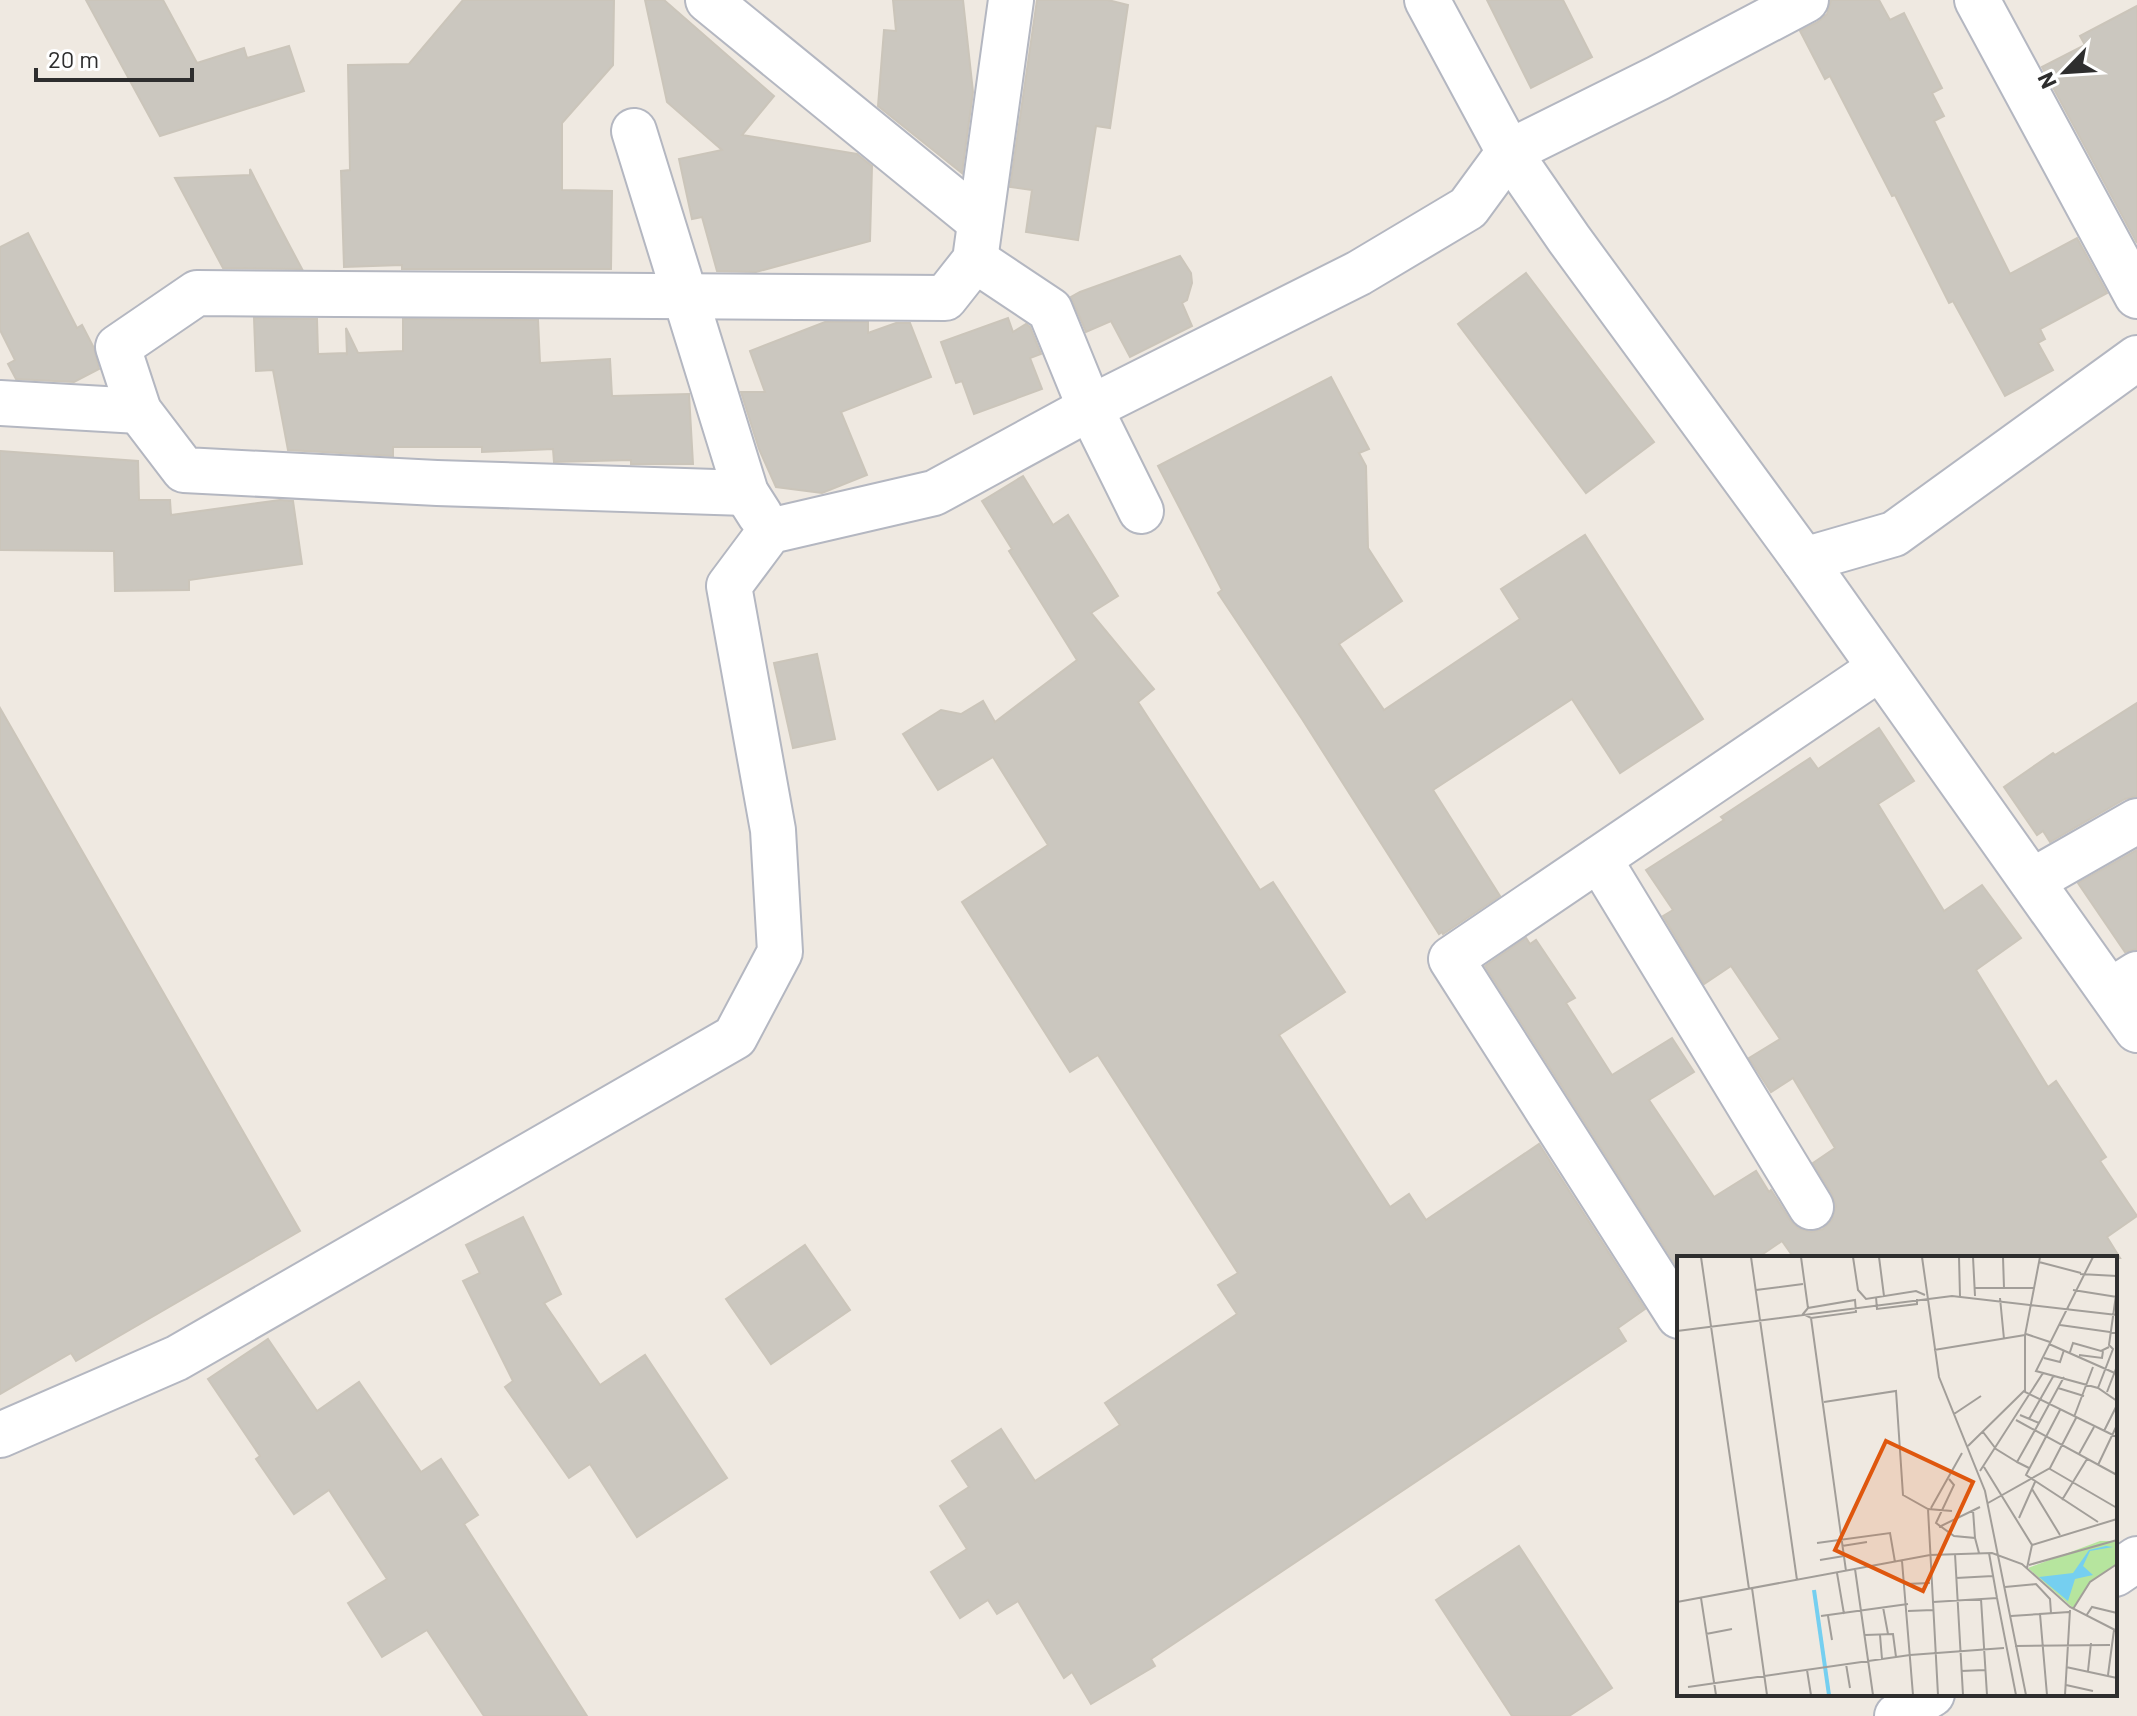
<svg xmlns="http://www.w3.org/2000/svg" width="2137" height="1716" font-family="Barlow,sans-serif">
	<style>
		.building { fill: #cbc7bf; stroke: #cbc5ba; stroke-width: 2 }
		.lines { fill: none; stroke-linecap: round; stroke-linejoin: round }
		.street-casing { stroke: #b4b7c1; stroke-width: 48 }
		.secondary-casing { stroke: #b4b7c1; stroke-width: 48 }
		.street { stroke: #fff; stroke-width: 44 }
		.secondary { stroke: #fff; stroke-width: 44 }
		.inset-river { fill: none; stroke: #75cff0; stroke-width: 4 }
		.inset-road { fill: none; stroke: #a29e99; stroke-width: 2 }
		.view { fill: #df570e; fill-opacity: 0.15; stroke: #df570e; stroke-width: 4 }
		.inset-edge { fill: none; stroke: #2e2e2e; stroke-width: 4 }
	</style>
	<rect width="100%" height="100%" fill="#efe9e1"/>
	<g class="building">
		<polygon points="86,0 163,0 197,63 244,48 247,58 289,46 304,91 160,136"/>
		<polygon points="463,0 614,0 613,65 562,123 562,190 612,191 611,269 402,269 402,265 344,267 341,171 350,170 348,65 409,64"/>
		<polygon points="645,0 664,0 774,96 742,135 857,154 872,166 870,241 756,272 717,271 702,217 692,219 679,159 722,150 667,102"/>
		<polygon points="893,0 963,0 973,92 962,173 878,106 884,30 896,31"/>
		<polygon points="1037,0 1108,0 1128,5 1110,128 1096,126 1078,240 1026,232 1032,190 1010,187"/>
		<polygon points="1487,0 1563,0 1592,57 1531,88"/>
		<polygon points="1831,0 1879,0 1890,20 1904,13 1942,88 1932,93 1944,116 1934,121 2010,274 2077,238 2107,293 2040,329 2045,339 2038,343 2053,370 2005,396 1953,301 1949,303 1895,195 1892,196 1830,76 1825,79 1800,31 1818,22 1827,14"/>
		<polygon points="2137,6 2137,243 2042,67 2085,45 2080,36"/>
		<polygon points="250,169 276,220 302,269 223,268 175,178 250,175"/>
		<polygon points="28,233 77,328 82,325 94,348 99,369 74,382 16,379 8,364 15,360 0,330 0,247"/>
		<polygon points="1180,256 1191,273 1192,283 1187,300 1182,303 1192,326 1130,357 1111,321 1086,332 1071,297 1080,292"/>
		<polygon points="1526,273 1654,442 1586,493 1458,324"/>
		<polygon points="254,318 317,319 318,354 346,353 347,355 346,328 358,353 403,351 403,319 538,320 540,363 610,359 612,396 689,394 693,464 631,464 631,460 554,462 553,449 482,452 482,447 393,447 393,456 288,450 273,370 256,371"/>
		<polygon points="1008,318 1013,332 1026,324 1030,327 1041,354 1030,358 1042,389 974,414 962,381 956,383 941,342"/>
		<polygon points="825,322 868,322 868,333 896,323 910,323 931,377 841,412 867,475 822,493 776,487 759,449 741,392 765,392 750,351"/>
		<polygon points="1331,377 1369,449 1359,453 1366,466 1368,548 1402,601 1339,644 1384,710 1520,619 1501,589 1585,535 1703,719 1620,773 1572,699 1433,790 1500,896 1443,934 1442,932 1439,934 1302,719 1218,593 1222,590 1158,466"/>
		<polygon points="0,451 138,461 139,500 170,500 171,515 280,500 293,501 302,564 189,580 189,590 115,591 114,551 0,550"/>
		<polygon points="1023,476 1053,525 1068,515 1118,596 1091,613 1154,689 1138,702 1260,890 1273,882 1345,992 1279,1035 1390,1207 1409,1194 1426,1220 1539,1144 1645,1309 1618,1328 1626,1341 1151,1659 1155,1666 1091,1704 1072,1672 1064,1678 1018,1601 997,1614 988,1600 960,1618 931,1572 967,1549 940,1506 969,1487 952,1461 1001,1429 1035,1481 1120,1425 1105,1403 1237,1314 1218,1285 1238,1273 1098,1055 1070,1072 962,902 1048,845 993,757 938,790 903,734 941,710 961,714 983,701 995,722 1077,660 1009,551 1012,549 982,501"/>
		<polygon points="817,654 835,739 793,748 774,663"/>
		<polygon points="2137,703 2137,796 2125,799 2050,842 2043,831 2037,835 2004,787 2053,753 2055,755"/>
		<polygon points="0,708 300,1231 76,1361 71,1353 0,1394"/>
		<polygon points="1879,728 1914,781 1878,804 1944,911 1982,885 2021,938 1976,970 2048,1087 2056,1081 2106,1157 2100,1161 2137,1216 2107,1237 2120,1258 1794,1258 1782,1241 1757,1258 1679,1258 1679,1270 1485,966 1526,938 1530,944 1536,940 1575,998 1566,1003 1612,1075 1672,1038 1694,1072 1649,1100 1714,1197 1756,1171 1769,1192 1771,1190 1790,1220 1798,1228 1811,1232 1823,1229 1832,1220 1836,1206 1832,1194 1813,1163 1835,1148 1793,1078 1771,1092 1749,1058 1780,1039 1731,966 1704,984 1663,916 1673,910 1646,870 1724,820 1721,817 1810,758 1818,769"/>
		<polygon points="2137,850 2137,949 2125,952 2078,883"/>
		<polygon points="523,1217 561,1294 544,1303 600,1385 645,1355 727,1478 637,1537 590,1464 569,1478 505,1387 513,1381 463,1281 480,1273 466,1245"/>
		<polygon points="805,1245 850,1310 771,1364 726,1299"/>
		<polygon points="268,1339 317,1411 359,1382 421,1472 441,1459 478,1515 464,1524 587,1716 484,1716 427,1630 382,1657 348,1603 387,1579 329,1490 294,1514 256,1459 260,1456 208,1379"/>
		<polygon points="1519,1546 1612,1688 1569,1716 1512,1716 1436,1600"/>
	</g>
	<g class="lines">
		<g class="street-casing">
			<g id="street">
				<polyline points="708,0 980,222"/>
				<polyline points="1977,0 2137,296"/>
				<polyline points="634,131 746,493 760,515"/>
				<polyline points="975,260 1050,310 1090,408 1141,511"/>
				<polyline points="0,403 139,411"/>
				<polyline points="746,493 437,483 184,470 139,411 118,347 197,293 945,298 975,260 1011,0"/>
				<polyline points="1804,560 1894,534 2137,358"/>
				<polyline points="1599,859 1811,1207"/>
				<polyline points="2032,881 2137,821"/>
				<polyline points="2110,991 2137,974"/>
				<polyline points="1679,1316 1451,959 1880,668"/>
				<polyline points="0,1435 177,1358 735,1037 780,952 773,830 729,586 770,531 934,493 1090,408 1359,273 1468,208 1509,152 1658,78 1806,0"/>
				<polyline points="2115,1574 2137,1559"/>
				<polyline points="1897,1716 1932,1694"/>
			</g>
		</g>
		<g class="secondary-casing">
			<polyline id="secondary" points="1427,0 1509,152 1569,239 1804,560 2137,1030"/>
		</g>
		<use href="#street" class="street"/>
		<use href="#secondary" class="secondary"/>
	</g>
	<g transform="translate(1677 1256)">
		<rect width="440" height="440" fill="#efe9e1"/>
		<path d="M423,285H438L440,308L413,326L396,352L351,312Z" fill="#b6e59e"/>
		<path d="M429,290L436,291L413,295L406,310L416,319L398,323L391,345L362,321L396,317L412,294Z" fill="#75cff0"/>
		<path class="inset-river" d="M137,334L152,439"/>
		<path class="inset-road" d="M24,1L72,333M74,1L120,324M124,1L131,52M176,1L181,34L189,43L239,35L248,39M202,1L207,40M245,1L262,121L308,235L349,439M282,1L283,40M296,1L298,40M326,1L327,32M363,1L348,79V136L440,181M416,1L359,115L421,132L440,145M362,6L404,17M403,18L440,20M297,32H357M79,34L126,28M396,34L440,41M199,41L200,53L240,48V43M323,42L327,83M178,44L179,56L134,62L126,58L131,52ZM134,62L169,315M383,69L440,77M0,75L275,40L440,59M349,78L373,86M372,88L440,118M257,94L348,79M393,96L396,87L424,95L432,91M402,99L425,102L426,95M367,102L383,106L387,94M381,132L407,140M421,132L436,93L432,89L440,32M430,136L440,110M147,146L219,135L226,239L251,253L275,255M383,154L349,219L421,266M277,158L304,140M343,159L362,167L387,121M397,161L416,111M352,163L377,119M339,164L440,219M427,175L440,149M306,176L319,193L340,206M291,190L348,134M402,198L417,171M421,209L440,169M307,211L355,289L350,312M352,212L340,206L362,167M373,213L440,252M303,215L366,117M272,223L277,229L259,267L277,280L298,282L302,297M355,233L383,279M385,244L410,203M311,247L373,212L399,162M254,252L285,197M251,253L261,439M296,254L298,282M342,262L358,226M262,271L303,251M140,287L213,277L218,306M355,289L440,263M165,290L190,286M312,297L320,342M278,298L286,439M143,304L167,300M225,305L236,439M352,309L440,284M178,313L196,439M160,317L167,358M279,322L316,320M228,328L253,327M328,331L359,328L373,343L374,357M75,332L90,439M24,342L39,439M304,343L310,439M0,346L253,299L315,297L345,308L393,351L440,375M256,346L320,342L339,439M206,351L211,378M396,353L413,326L440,308M231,355L256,354M144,360L231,348M151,360L155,384M334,360L363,358M409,360L415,351L440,357M29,378L55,373M188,379L216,378L219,401M203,379L205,403M338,390L433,389M169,408L173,432M389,411L440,422M130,414L134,439M284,415L308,414M411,415L414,387M431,419L437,374M389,429L416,435M11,431L233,399L327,392M370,439L363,358L392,356M388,439L393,354"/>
		<path class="view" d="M209,185L296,226L246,335L158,294Z"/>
		<rect width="440" height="440" class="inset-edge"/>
	</g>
	<g transform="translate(2065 72) rotate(245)" stroke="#ffffff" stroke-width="6" paint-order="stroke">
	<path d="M0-6L14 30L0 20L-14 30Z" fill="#2e2e2e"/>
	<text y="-12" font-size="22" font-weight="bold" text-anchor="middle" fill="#2e2e2e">N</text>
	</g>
	<path d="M36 68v12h156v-12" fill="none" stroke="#2e2e2e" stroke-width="4"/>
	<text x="48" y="68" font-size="24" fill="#2e2e2e" stroke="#ffffff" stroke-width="6" paint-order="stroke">20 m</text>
</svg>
